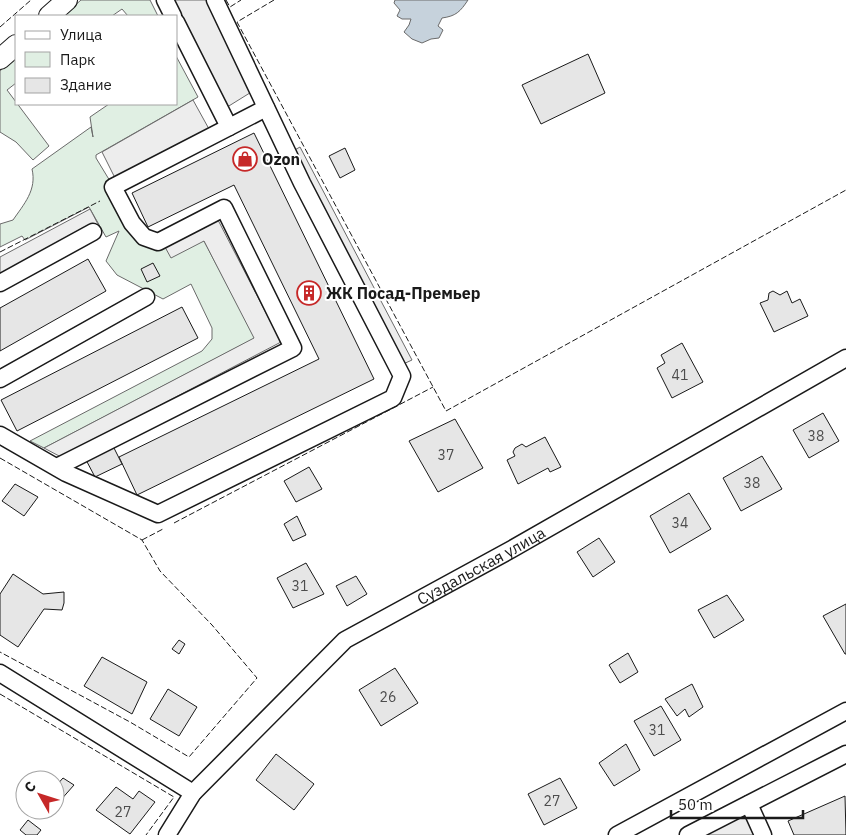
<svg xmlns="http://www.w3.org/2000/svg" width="846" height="835" font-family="'IBM Plex Sans',sans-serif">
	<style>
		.green { fill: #e0efe3; stroke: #6a6a6a }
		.parking { fill: #ededed; stroke: #6a6a6a }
		.water { fill: #c6d2dc; stroke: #6a6a6a }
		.building { fill: #e6e6e6; stroke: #1a1a1a }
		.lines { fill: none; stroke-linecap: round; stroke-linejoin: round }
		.minor-casing { stroke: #1a1a1a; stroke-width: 19 }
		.tertiary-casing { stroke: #1a1a1a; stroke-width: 22 }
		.minor { stroke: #fff; stroke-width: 16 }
		.tertiary { stroke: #fff; stroke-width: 20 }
		.fence { stroke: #1a1a1a; stroke-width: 1; stroke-dasharray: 6 2.5; stroke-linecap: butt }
		.labels { text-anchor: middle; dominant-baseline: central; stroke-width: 4; stroke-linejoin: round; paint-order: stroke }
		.number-label { font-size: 14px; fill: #4d4d4d }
		.poi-label { font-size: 16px; font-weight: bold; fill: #1a1a1a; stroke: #fff; text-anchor: start }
		.street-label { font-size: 16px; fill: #1a1a1a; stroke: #fff }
	</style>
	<rect width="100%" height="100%" fill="#fff"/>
	<g class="green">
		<polygon points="81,0 150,0 158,16 128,16 122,9 112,16 63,16"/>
		<polygon points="16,56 16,83 7,90 49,146 33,160 16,142 0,132 0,71"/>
		<path d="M176,56L198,97L96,155V158L144,237L204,241L255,338L44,448L30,441L202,351L212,339V328L191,284L163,299L117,275L106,261L119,231L106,237L89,207L25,240L22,236L0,247V224L13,220C24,204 37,190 32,169L91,127L93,137L90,117L109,104H176Z"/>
	</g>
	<g class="parking">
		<polygon points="169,0 210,0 253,91 224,109"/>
		<polygon points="193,100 209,129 116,180 102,152"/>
		<polygon points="300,147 412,360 401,365 291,152"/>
		<polygon points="90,209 99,226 0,277 0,257"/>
		<polygon points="218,220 281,342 61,457 44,448 254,338 204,241 171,258 165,247"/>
		<polygon points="749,804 763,835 688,835"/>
	</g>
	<path class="water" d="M395,0H468C460,12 456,16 442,18L438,26L443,30L439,38L431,39L422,43L412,39L404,32L409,25L411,19H402L397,16L400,10L394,3Z"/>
	<g class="building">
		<polygon points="588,54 605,93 541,124 522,85"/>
		<polygon points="254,133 374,379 137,495 119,457 319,359 234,185 148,227 132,193"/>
		<polygon points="345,148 355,170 340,178 329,156"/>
		<polygon points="88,259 106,291 0,351 0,308"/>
		<polygon points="153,263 160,276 147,282 141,269"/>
		<polygon points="773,291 780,295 787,291 792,303 800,299 808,316 774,332 760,303 768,300 769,293"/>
		<polygon points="182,307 198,338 17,431 1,400"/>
		<polygon points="682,343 703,382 672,398 657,368 665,363 661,355"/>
		<polygon points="823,413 839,441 809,458 793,430"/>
		<polygon points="455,419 483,468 438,492 409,441"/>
		<polygon points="545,437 561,467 550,472 548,468 518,484 507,460 515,456 513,452 515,448 522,444 526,447"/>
		<polygon points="112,444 122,464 95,477 85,458"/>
		<polygon points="762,456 782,489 741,511 723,478"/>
		<polygon points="309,467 322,489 296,502 284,481"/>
		<polygon points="15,484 38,497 24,516 2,501"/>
		<polygon points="689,493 711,529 670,553 650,516"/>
		<polygon points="297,516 306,535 293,541 284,524"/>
		<polygon points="599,538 615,562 593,577 577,552"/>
		<polygon points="306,563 324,594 293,608 277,578"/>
		<polygon points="13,574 43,594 64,592 64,603 62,610 44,609 18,647 0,635 0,594"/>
		<polygon points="356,576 367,594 347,606 336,586"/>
		<polygon points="727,595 744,620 714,638 698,610"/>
		<polygon points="846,604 846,654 845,654 823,616"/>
		<polygon points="179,640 185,644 179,654 172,649"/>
		<polygon points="628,653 638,672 620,683 609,665"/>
		<polygon points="102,657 147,682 132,714 84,686"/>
		<polygon points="395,668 418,703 381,726 359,690"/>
		<polygon points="692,684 703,707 689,717 685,709 677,716 665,699"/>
		<polygon points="168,689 197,707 179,736 150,719"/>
		<polygon points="661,706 681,740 654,756 634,721"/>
		<polygon points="626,744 640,770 614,786 599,763"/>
		<polygon points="276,754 314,784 294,810 256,780"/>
		<polygon points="63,778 74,785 59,802 55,800 55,787"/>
		<polygon points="560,778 577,808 544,825 528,794"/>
		<polygon points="116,787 133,799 139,791 155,802 130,834 96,810"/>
		<polygon points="845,796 846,835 794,835 788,821"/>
		<polygon points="28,820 41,830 37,835 26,835 20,830"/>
	</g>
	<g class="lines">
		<g class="minor-casing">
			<g id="minor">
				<polyline points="165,0 173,16"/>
				<polyline points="176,22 229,127"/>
				<polyline points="0,283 93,232"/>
				<polyline points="0,379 146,297"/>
				<polyline points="0,435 66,473 158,514 393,398 402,376 302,183 215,0"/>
				<polyline points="57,467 293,348 224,208 158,242 144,237 132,223 113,187 266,108"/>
				<polyline points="0,673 193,793"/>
				<polyline points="749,804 763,835"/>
				<path id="s1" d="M167,835L193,793L345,640L512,549L846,358"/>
				<polyline points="617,835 846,711"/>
				<polyline points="688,835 846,754"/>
			</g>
		</g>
		<g class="tertiary-casing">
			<g id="tertiary">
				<polyline points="49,16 67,0"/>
				<polyline points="0,59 16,45"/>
			</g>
		</g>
		<use href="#minor" class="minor"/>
		<use href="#tertiary" class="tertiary"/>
		<g class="fence">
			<polyline points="226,0 230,7 241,0"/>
			<polyline points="274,0 237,22 446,411 846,190"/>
			<polyline points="0,27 31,0"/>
			<polyline points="0,252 100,201"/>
			<polyline points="0,458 142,540 160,571 212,625 257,678 189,757 130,722 0,652"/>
			<polyline points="174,523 433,387"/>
			<polyline points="142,540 163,529"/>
			<polyline points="0,694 174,797 146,835"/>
		</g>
	</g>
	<defs>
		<g id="shop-ring" transform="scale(1.25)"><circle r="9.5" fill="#fff" stroke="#c62828" stroke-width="1.5"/><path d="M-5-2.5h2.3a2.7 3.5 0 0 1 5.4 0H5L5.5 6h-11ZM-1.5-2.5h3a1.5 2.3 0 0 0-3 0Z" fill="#c62828"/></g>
		<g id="building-ring" transform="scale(1.25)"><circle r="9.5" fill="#fff" stroke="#c62828" stroke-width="1.5"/><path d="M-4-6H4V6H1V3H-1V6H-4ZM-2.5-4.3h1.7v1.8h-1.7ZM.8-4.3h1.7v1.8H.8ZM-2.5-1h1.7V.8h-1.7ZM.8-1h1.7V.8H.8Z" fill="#c62828"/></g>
	</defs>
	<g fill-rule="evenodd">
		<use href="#shop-ring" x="245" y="159"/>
		<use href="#building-ring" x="309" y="293"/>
	</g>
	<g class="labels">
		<g class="number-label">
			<text x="680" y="375">41</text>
			<text x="816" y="436">38</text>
			<text x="446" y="455">37</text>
			<text x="752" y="483">38</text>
			<text x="680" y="523">34</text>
			<text x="300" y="586">31</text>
			<text x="388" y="697">26</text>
			<text x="657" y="730">31</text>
			<text x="552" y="801">27</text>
			<text x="123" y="812">27</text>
		</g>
		<g class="poi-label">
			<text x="262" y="159">Ozon</text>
			<text x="326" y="293">ЖК Посад-Премьер</text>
		</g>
		<g class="street-label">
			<text stroke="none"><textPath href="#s1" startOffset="420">Суздальская улица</textPath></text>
		</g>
	</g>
	<rect x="15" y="15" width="162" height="90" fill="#ffffff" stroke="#a3a3a3"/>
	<rect x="25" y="31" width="25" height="8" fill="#ffffff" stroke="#a3a3a3"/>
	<text x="60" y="40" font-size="15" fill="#1a1a1a">Улица</text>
	<rect x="25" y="52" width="25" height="15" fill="#e0efe3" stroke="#a3a3a3"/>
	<text x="60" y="65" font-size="15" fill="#1a1a1a">Парк</text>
	<rect x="25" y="78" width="25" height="15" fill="#e6e6e6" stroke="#a3a3a3"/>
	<text x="60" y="90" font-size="15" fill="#1a1a1a">Здание</text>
	<g transform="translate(40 795) rotate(309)"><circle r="24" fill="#ffffff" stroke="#a3a3a3"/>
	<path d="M0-4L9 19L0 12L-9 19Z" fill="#c62828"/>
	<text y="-8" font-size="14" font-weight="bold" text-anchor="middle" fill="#1a1a1a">С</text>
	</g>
	<path d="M671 810v8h132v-8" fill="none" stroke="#1a1a1a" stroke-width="2.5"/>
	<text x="678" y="810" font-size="15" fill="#1a1a1a" stroke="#ffffff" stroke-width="4" paint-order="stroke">50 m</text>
</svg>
